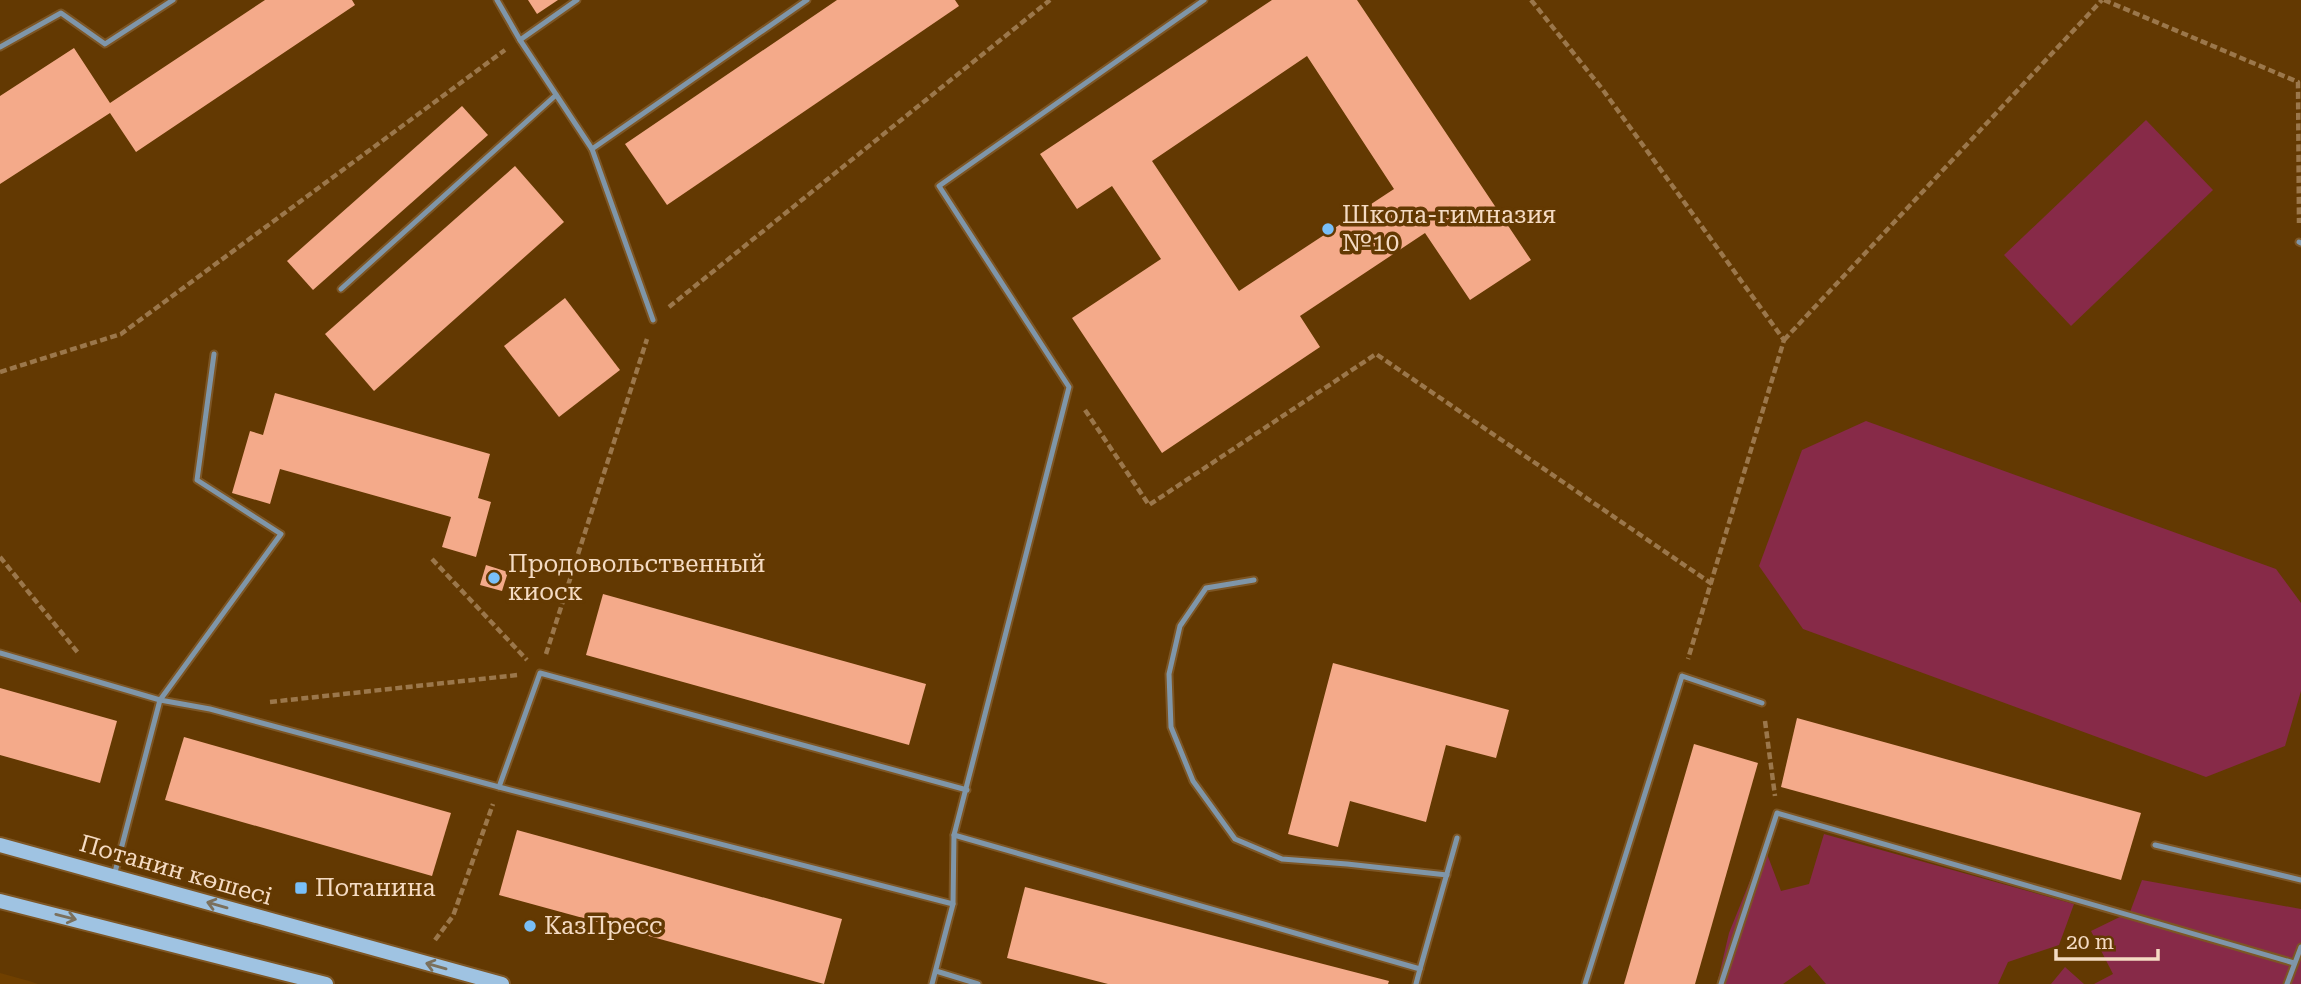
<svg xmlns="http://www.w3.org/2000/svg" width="2301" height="984" font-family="'Roboto Serif',serif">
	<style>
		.built { fill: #704000 }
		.green { fill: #872a48 }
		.building { fill: #f4aa8a; fill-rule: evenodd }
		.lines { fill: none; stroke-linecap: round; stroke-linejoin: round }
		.lane-casing { stroke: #7d5625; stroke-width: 9 }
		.secondary-casing { stroke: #7d5625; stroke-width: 18 }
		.path { stroke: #9b774b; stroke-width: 4.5; stroke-dasharray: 7 3.5; stroke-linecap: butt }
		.lane { stroke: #7f96a9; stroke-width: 5 }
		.secondary { stroke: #9fc3e2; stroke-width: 14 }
		.oneway { stroke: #7b705c }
		.poi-dot { fill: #79bff8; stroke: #633902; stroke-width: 2.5 }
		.labels { text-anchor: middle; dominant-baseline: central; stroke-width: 7; stroke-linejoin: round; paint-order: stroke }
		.poi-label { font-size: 24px; fill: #f5dbc3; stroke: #633902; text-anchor: start }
		.street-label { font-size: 24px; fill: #f5dbc3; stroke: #633902 }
	</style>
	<rect width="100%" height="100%" fill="#633902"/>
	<polygon class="built" points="0,973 29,981 38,984 0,984"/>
	<g class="green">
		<polygon points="2146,120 2213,190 2071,326 2004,255"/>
		<polygon points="1866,421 2276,569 2301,603 2301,691 2285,746 2206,777 1803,629 1759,566 1802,450"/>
		<polygon points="1824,834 2074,904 2059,945 2008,962 1998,984 1826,984 1810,965 1783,984 1717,984 1729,933 1764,846 1781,891 1809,884"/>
		<polygon points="2142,880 2301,909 2301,984 2094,984 2113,974 2091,931 2130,912"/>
		<polygon points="2065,967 2084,984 2051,984"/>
	</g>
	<g class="building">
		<polygon points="265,0 352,0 355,5 136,152 110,113 0,184 0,96 74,48 110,103"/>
		<polygon points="528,0 558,0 537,14"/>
		<polygon points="837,0 955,0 959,6 667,205 625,144"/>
		<path d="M1272,0H1357L1531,260L1470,300L1425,233L1300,316L1320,347L1162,453L1072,318L1161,259L1112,186L1077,209L1040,154ZM1307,56L1394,189L1239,291L1152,161Z"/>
		<polygon points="462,106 488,135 313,290 287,261"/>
		<polygon points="515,166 564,222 374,391 325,334"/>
		<polygon points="565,298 620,370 559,417 504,346"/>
		<polygon points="275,393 490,454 478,498 491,502 476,557 442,547 451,517 280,469 270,504 232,493 250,431 263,435"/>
		<polygon points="486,565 508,572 502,591 480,585"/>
		<polygon points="603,594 926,684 909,745 586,655"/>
		<polygon points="1333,663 1509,710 1496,758 1446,745 1426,822 1350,801 1338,847 1288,834"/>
		<polygon points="0,688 117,721 100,783 0,755"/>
		<polygon points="1797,718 2141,813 2121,880 1781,787"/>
		<polygon points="184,737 451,813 432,876 165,800"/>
		<polygon points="1694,744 1758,763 1695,984 1624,984"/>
		<polygon points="517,830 842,919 824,984 499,895"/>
		<polygon points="1025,887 1389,981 1388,984 1108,984 1007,958"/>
	</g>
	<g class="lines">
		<g class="lane-casing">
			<g id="lane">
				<polyline points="497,0 520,40 592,149 807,0"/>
				<polyline points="520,40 577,0"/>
				<polyline points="0,47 61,13 105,44 173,0"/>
				<polyline points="592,149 653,320"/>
				<polyline points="2299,242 2301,243"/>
				<polyline points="341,289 556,95"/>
				<polyline points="1254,580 1206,588 1180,626 1169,674 1171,727 1193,781 1235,839 1282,859 1347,864 1447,875"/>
				<polyline points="0,653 160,700 210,709 499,787 953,904"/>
				<polyline points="499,787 540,673 967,790"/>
				<polyline points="954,835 1420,969 1416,984"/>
				<polyline points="2155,845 2301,880"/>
				<polyline points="114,876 160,700 281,534 197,480 214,354"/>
				<polyline points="1420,969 1457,838"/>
				<polyline points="936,971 978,984"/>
				<polyline points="932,984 953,904 954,835 1069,387 939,186 1204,0"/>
				<polyline points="1585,984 1682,676 1762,703"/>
				<polyline points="1721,984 1777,813 2294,963"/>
				<polyline points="2287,984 2301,947"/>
			</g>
		</g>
		<g class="secondary-casing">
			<g id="secondary">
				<polyline points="0,845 502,984"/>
				<polyline points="0,901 326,984"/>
			</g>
		</g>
		<g class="path">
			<polyline points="1531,0 1603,90 1784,340 1688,659"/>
			<polyline points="2104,0 2298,82 2299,223"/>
			<polyline points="669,307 1050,0"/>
			<polyline points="1784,340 2102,0"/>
			<polyline points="0,372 121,334 505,50"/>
			<polyline points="1085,410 1149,505 1376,354 1712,584"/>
			<polyline points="0,557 79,654"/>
			<polyline points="432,559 527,660"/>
			<polyline points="546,654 647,339"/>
			<polyline points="270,702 518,675"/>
			<polyline points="1765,721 1775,796"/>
			<polyline points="435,940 453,916 493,804"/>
		</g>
		<use href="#lane" class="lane"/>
		<use href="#secondary" class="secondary"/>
	</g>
	<defs><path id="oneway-shaft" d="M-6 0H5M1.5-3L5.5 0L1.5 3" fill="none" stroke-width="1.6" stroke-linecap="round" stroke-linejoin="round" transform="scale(1.75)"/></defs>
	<g class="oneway">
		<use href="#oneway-shaft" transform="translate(217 905) rotate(-164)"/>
		<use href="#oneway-shaft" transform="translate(66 917) rotate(14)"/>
		<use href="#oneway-shaft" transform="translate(436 966) rotate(-164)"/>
	</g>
	<g class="poi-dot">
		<circle cx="1328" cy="229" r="7"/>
		<circle cx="494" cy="578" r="7"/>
		<rect x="294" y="881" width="14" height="14" rx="3.5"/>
		<circle cx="530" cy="926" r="7"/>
	</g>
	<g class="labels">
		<g class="poi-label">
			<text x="1342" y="215">Школа-гимназия<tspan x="1342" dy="28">№10</tspan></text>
			<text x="508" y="564">Продовольственный<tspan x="508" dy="28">киоск</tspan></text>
			<text x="315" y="888">Потанина</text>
			<text x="544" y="926">КазПресс</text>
		</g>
		<g class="street-label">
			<text transform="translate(176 870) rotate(16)">Потанин көшесі</text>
		</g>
	</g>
	<path d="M2056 949v10h102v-10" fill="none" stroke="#f5dbc3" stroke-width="3.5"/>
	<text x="2066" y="949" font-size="21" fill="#f5dbc3" stroke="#633902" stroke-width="5" paint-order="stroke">20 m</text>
</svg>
